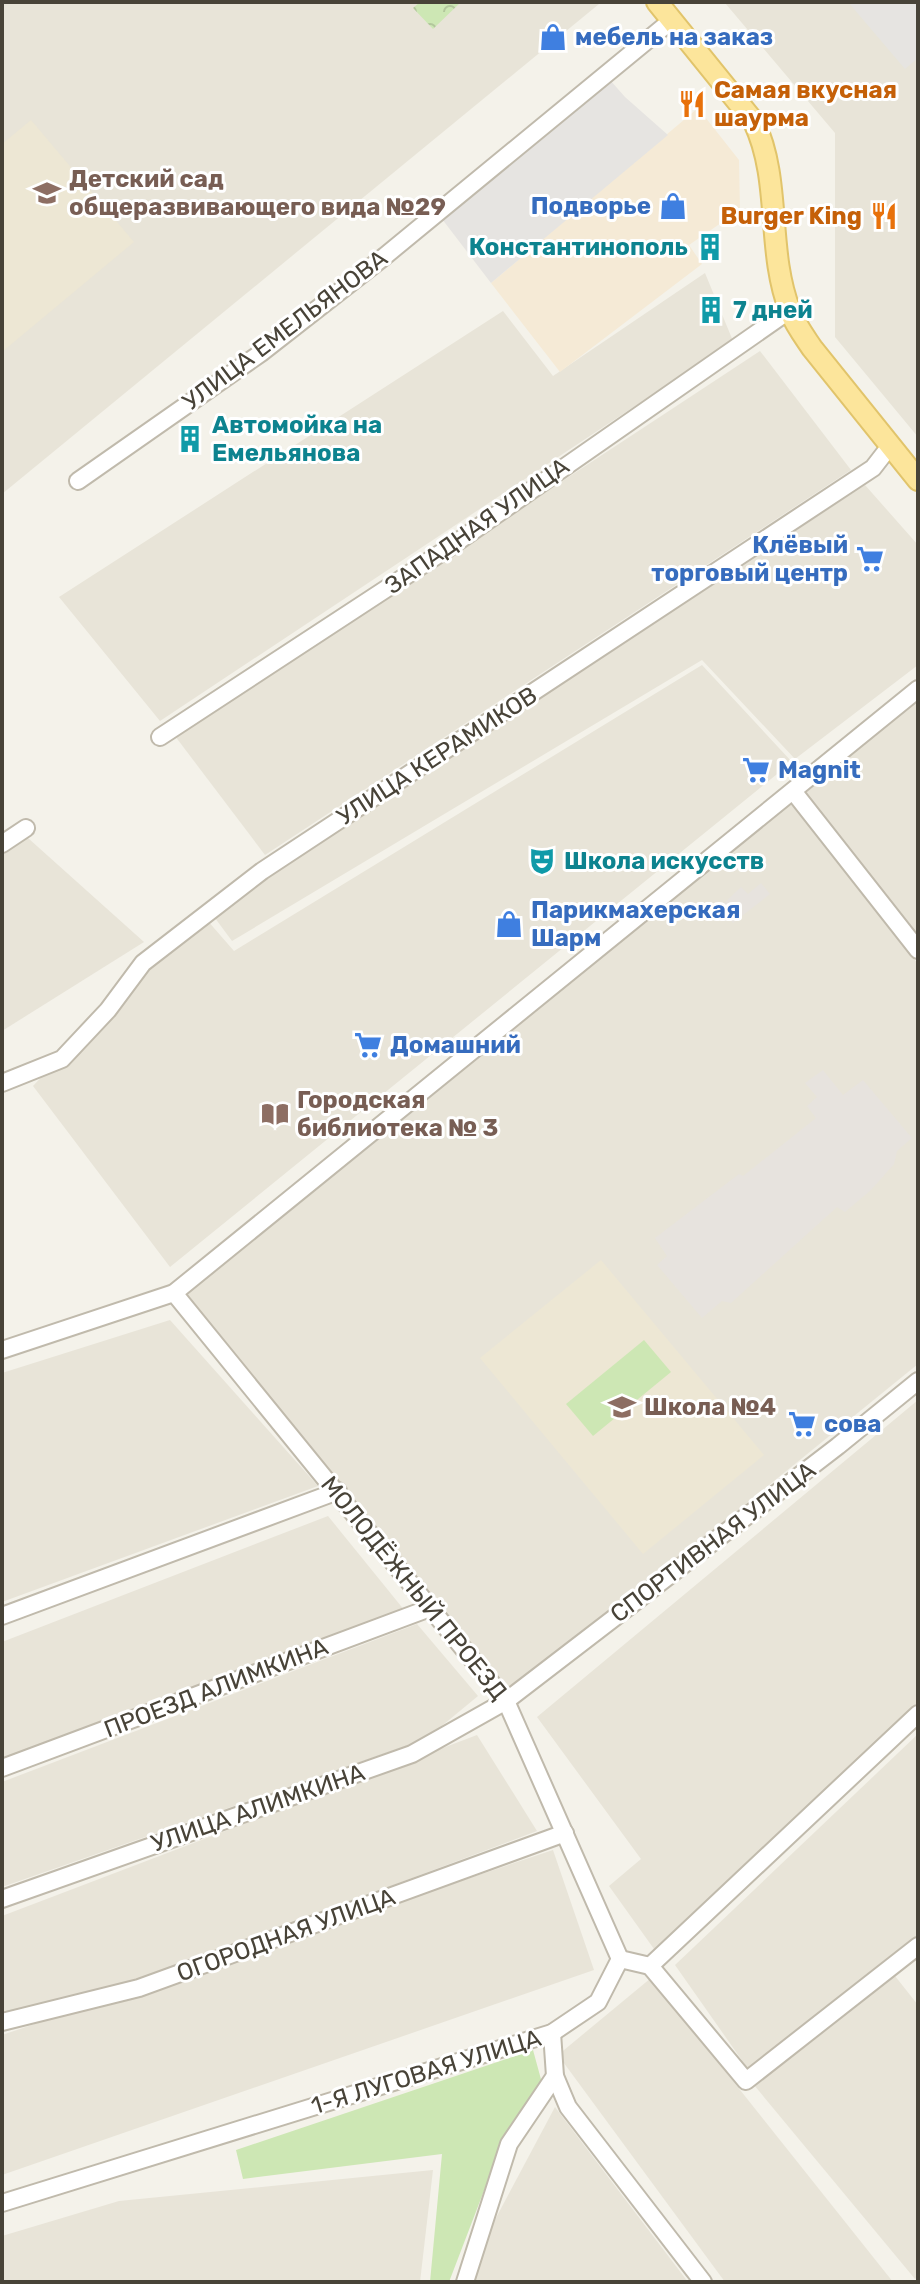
<svg xmlns="http://www.w3.org/2000/svg" width="920" height="2284" font-family="Rubik,sans-serif">
	<style>
		.residential { fill: #e8e4d8 }
		.commercial { fill: #f5ead6 }
		.industrial { fill: #e7e3de }
		.education { fill: #ede7d4 }
		.green { fill: #cde7b4 }
		.forest { fill: url(#forest-crowns) }
		.parking { fill: #e6e4e1 }
		.lines { fill: none; stroke-linecap: round; stroke-linejoin: round }
		.minor-casing { stroke: #c0baac; stroke-width: 20 }
		.major-casing { stroke: #e1c46b; stroke-width: 24 }
		.minor { stroke: #fff; stroke-width: 16 }
		.major { stroke: #fce59b; stroke-width: 20 }
		.labels { text-anchor: middle; dominant-baseline: central; stroke-width: 6; stroke-linejoin: round; paint-order: stroke }
		.shop-label { font-size: 24px; font-weight: bold; fill: #366cbe; stroke: #fff; text-anchor: start }
		.food-label { font-size: 24px; font-weight: bold; fill: #c56008; stroke: #fff; text-anchor: start }
		.education-label { font-size: 24px; font-weight: bold; fill: #785e54; stroke: #fff; text-anchor: start }
		.culture-label { font-size: 24px; font-weight: bold; fill: #0d838f; stroke: #fff; text-anchor: start }
		.street-label { font-size: 24px; fill: #484338; stroke: #fff }
	</style>
	<defs>
		<pattern id="forest-crowns" width="20" height="18" patternUnits="userSpaceOnUse" patternTransform="scale(2)"><rect width="20" height="18" fill="#cde7b4"/><path d="M2 6a3 3 0 1 1 6 0M12 15a3 3 0 1 1 6 0" fill="none" stroke="#b2c79c"/></pattern>
	</defs>
	<rect width="100%" height="100%" fill="#f4f2ea"/>
	<g class="residential">
		<polygon points="2,2 597,2 599,4 2,494"/>
		<polygon points="918,2 918,437 835,337 835,133 725,3"/>
		<polygon points="705,273 733,341 160,721 59,597 503,311 553,376"/>
		<polygon points="760,351 851,470 265,855 175,736"/>
		<polygon points="865,485 918,545 918,665 795,759 702,660 232,941 212,914"/>
		<polygon points="702,665 792,762 170,1267 33,1086 150,963 207,920 234,951"/>
		<polygon points="918,701 918,937 804,794"/>
		<polygon points="790,803 918,964 918,1364 506,1699 176,1293"/>
		<polygon points="19,830 144,942 2,1031 2,842"/>
		<polygon points="170,1320 318,1486 2,1602 2,1373"/>
		<polygon points="918,1400 918,1714 654,1949 609,1886 641,1859 537,1717"/>
		<polygon points="328,1516 405,1611 2,1763 2,1642"/>
		<polygon points="417,1624 478,1696 426,1739 2,1887 2,1782"/>
		<polygon points="918,1734 918,1936 748,2069 675,1965"/>
		<polygon points="477,1735 537,1831 132,1983 2,2016 2,1916"/>
		<polygon points="553,1850 594,1970 2,2175 2,2035"/>
		<polygon points="895,1976 918,2005 918,2277 915,2279 754,2085"/>
		<polygon points="651,1978 893,2282 725,2282 558,2055"/>
		<polygon points="555,2107 688,2282 472,2282 489,2231"/>
		<polygon points="433,2170 420,2282 2,2282 2,2236 119,2201"/>
	</g>
	<polygon class="commercial" points="698,108 739,160 740,210 689,245 702,264 560,372 491,283"/>
	<g class="industrial">
		<polygon points="761,883 770,894 733,923 720,907 741,887 748,894"/>
		<polygon points="823,1070 843,1095 863,1080 912,1138 897,1151 894,1164 871,1190 845,1212 837,1207 731,1303 722,1301 702,1318 657,1265 667,1256 655,1238 739,1174 743,1176 816,1118 807,1106 817,1097 805,1083"/>
	</g>
	<g class="education">
		<polygon points="31,120 134,242 2,352 2,144"/>
		<polygon points="601,1260 764,1455 643,1554 480,1358"/>
	</g>
	<g class="green">
		<polygon points="644,1340 671,1372 593,1436 566,1404"/>
		<polygon points="533,2050 542,2083 503,2141 449,2282 430,2282 442,2154 243,2179 236,2150"/>
	</g>
	<polygon class="forest" points="420,2 461,2 433,29 413,8"/>
	<g class="parking">
		<polygon points="848,2 918,2 918,58 905,69"/>
		<polygon points="610,80 625,97 668,135 491,283 442,219"/>
	</g>
	<g class="lines">
		<g class="minor-casing">
			<g id="minor">
				<polyline points="78,481 261,353 385,256 672,20"/>
				<polyline points="160,737 450,547 790,310"/>
				<polyline points="793,791 918,950"/>
				<polyline points="2,844 26,828"/>
				<polyline points="2,1083 62,1059 108,1010 143,963 262,871 873,468 890,446"/>
				<polyline points="174,1293 506,1701 620,1959"/>
				<polyline points="2,1350 174,1293 918,689"/>
				<polyline points="2,1616 338,1491"/>
				<polyline points="2,1768 430,1608"/>
				<polyline points="2,1899 412,1754 506,1701 838,1446 918,1381"/>
				<polyline points="650,1966 746,2081 918,1946"/>
				<polyline points="2,2022 139,1988 565,1833"/>
				<polyline points="552,2033 555,2076 568,2107 703,2282"/>
				<polyline points="2,2203 552,2033 598,2002 620,1959 650,1966 918,1714"/>
				<polyline points="465,2282 509,2144 555,2076"/>
			</g>
		</g>
		<g class="major-casing">
			<path id="major" d="M657,2L754,122C782,181 766,250 790,311C795,324 804,336 812,348L918,480"/>
		</g>
		<use href="#minor" class="minor"/>
		<use href="#major" class="major"/>
	</g>
	<defs>
		<g id="shop-bare" transform="scale(2.16)"><path d="M-5-2.5h2.3a2.7 3.5 0 0 1 5.4 0H5L5.5 6h-11ZM-1.5-2.5h3a1.5 2.3 0 0 0-3 0Z" fill="#3f7fe0" stroke="#fff" stroke-width="2.5" paint-order="stroke"/></g>
		<g id="restaurant-bare" transform="scale(2.16)"><path d="M-5-6h1v4h1v-4h1v4h1v-4h1v5L-1.5 .5V6h-2V.5L-5-1ZM5-6V6H3V1.5H1.5Q1.5-4 5-6Z" fill="#e8710a" stroke="#fff" stroke-width="2.5" paint-order="stroke"/></g>
		<g id="school-bare" transform="scale(2.16)"><path d="M0-5L7-2L0 1L-7-2ZM-4 1L0 2.5L4 1V4Q0 6-4 4Z" fill="#8d6e63" stroke="#fff" stroke-width="2.5" paint-order="stroke"/></g>
		<g id="building-bare" transform="scale(2.16)"><path d="M-4-6H4V6H1V3H-1V6H-4ZM-2.5-4.3h1.7v1.8h-1.7ZM.8-4.3h1.7v1.8H.8ZM-2.5-1h1.7V.8h-1.7ZM.8-1h1.7V.8H.8Z" fill="#0f9aa8" stroke="#fff" stroke-width="2.5" paint-order="stroke"/></g>
		<g id="supermarket-bare" transform="scale(2.16)"><path d="M-6-5.5h2.5l.6 2H6L4.5 2H-2.5L-4.4-4H-6ZM-1.5 3.2a1.3 1.3 0 1 0 .1 0ZM3 3.2a1.3 1.3 0 1 0 .1 0Z" fill="#3f7fe0" stroke="#fff" stroke-width="2.5" paint-order="stroke"/></g>
		<g id="theatre-bare" transform="scale(2.16)"><path d="M-5-5.5Q0-4 5-5.5V0Q5 5 0 6Q-5 5-5 0ZM-3.3-2.5H-1v1.5H-3.3ZM1-2.5H3.3v1.5H1ZM-2.8 1Q0 5.5 2.8 1Z" fill="#0f9aa8" stroke="#fff" stroke-width="2.5" paint-order="stroke"/></g>
		<g id="library-bare" transform="scale(2.16)"><path d="M-6-4Q-3-5.5-.7-3.5V5Q-3 3-6 4ZM6-4Q3-5.5 .7-3.5V5Q3 3 6 4Z" fill="#8d6e63" stroke="#fff" stroke-width="2.5" paint-order="stroke"/></g>
	</defs>
	<g fill-rule="evenodd">
		<use href="#shop-bare" x="553" y="37"/>
		<use href="#restaurant-bare" x="692" y="104"/>
		<use href="#school-bare" x="47" y="193"/>
		<use href="#shop-bare" x="673" y="206"/>
		<use href="#restaurant-bare" x="884" y="216"/>
		<use href="#building-bare" x="710" y="247"/>
		<use href="#building-bare" x="711" y="310"/>
		<use href="#building-bare" x="190" y="439"/>
		<use href="#supermarket-bare" x="870" y="559"/>
		<use href="#supermarket-bare" x="756" y="770"/>
		<use href="#theatre-bare" x="542" y="861"/>
		<use href="#shop-bare" x="509" y="924"/>
		<use href="#supermarket-bare" x="368" y="1045"/>
		<use href="#library-bare" x="275" y="1114"/>
		<use href="#school-bare" x="622" y="1407"/>
		<use href="#supermarket-bare" x="802" y="1424"/>
	</g>
	<g class="labels">
		<g class="shop-label">
			<text x="575" y="37">мебель на заказ</text>
			<text x="651" y="206" text-anchor="end">Подворье</text>
			<text x="848" y="545" text-anchor="end">Клёвый<tspan x="848" dy="28">торговый центр</tspan></text>
			<text x="778" y="770">Magnit</text>
			<text x="531" y="910">Парикмахерская<tspan x="531" dy="28">Шарм</tspan></text>
			<text x="390" y="1045">Домашний</text>
			<text x="824" y="1424">сова</text>
		</g>
		<g class="food-label">
			<text x="714" y="90">Самая вкусная<tspan x="714" dy="28">шаурма</tspan></text>
			<text x="862" y="216" text-anchor="end">Burger King</text>
		</g>
		<g class="education-label">
			<text x="69" y="179">Детский сад<tspan x="69" dy="28">общеразвивающего вида №29</tspan></text>
			<text x="297" y="1100">Городская<tspan x="297" dy="28">библиотека № 3</tspan></text>
			<text x="644" y="1407">Школа №4</text>
		</g>
		<g class="culture-label">
			<text x="688" y="247" text-anchor="end">Константинополь</text>
			<text x="733" y="310">7 дней</text>
			<text x="212" y="425">Автомойка на<tspan x="212" dy="28">Емельянова</tspan></text>
			<text x="564" y="861">Школа искусств</text>
		</g>
		<g class="street-label">
			<text transform="translate(285 330) rotate(-37)">УЛИЦА ЕМЕЛЬЯНОВА</text>
			<text transform="translate(477 526) rotate(-35)">ЗАПАДНАЯ УЛИЦА</text>
			<text transform="translate(437 756) rotate(-33)">УЛИЦА КЕРАМИКОВ</text>
			<text transform="translate(713 1542) rotate(-37)">СПОРТИВНАЯ УЛИЦА</text>
			<text transform="translate(414 1588) rotate(51)">МОЛОДЁЖНЫЙ ПРОЕЗД</text>
			<text transform="translate(216 1688) rotate(-21)">ПРОЕЗД АЛИМКИНА</text>
			<text transform="translate(258 1808) rotate(-19)">УЛИЦА АЛИМКИНА</text>
			<text transform="translate(286 1935) rotate(-20)">ОГОРОДНАЯ УЛИЦА</text>
			<text transform="translate(426 2072) rotate(-17)">1-Я ЛУГОВАЯ УЛИЦА</text>
		</g>
	</g>
	<rect width="920" height="2284" fill="none" stroke="#484338" stroke-width="8"/>
</svg>
